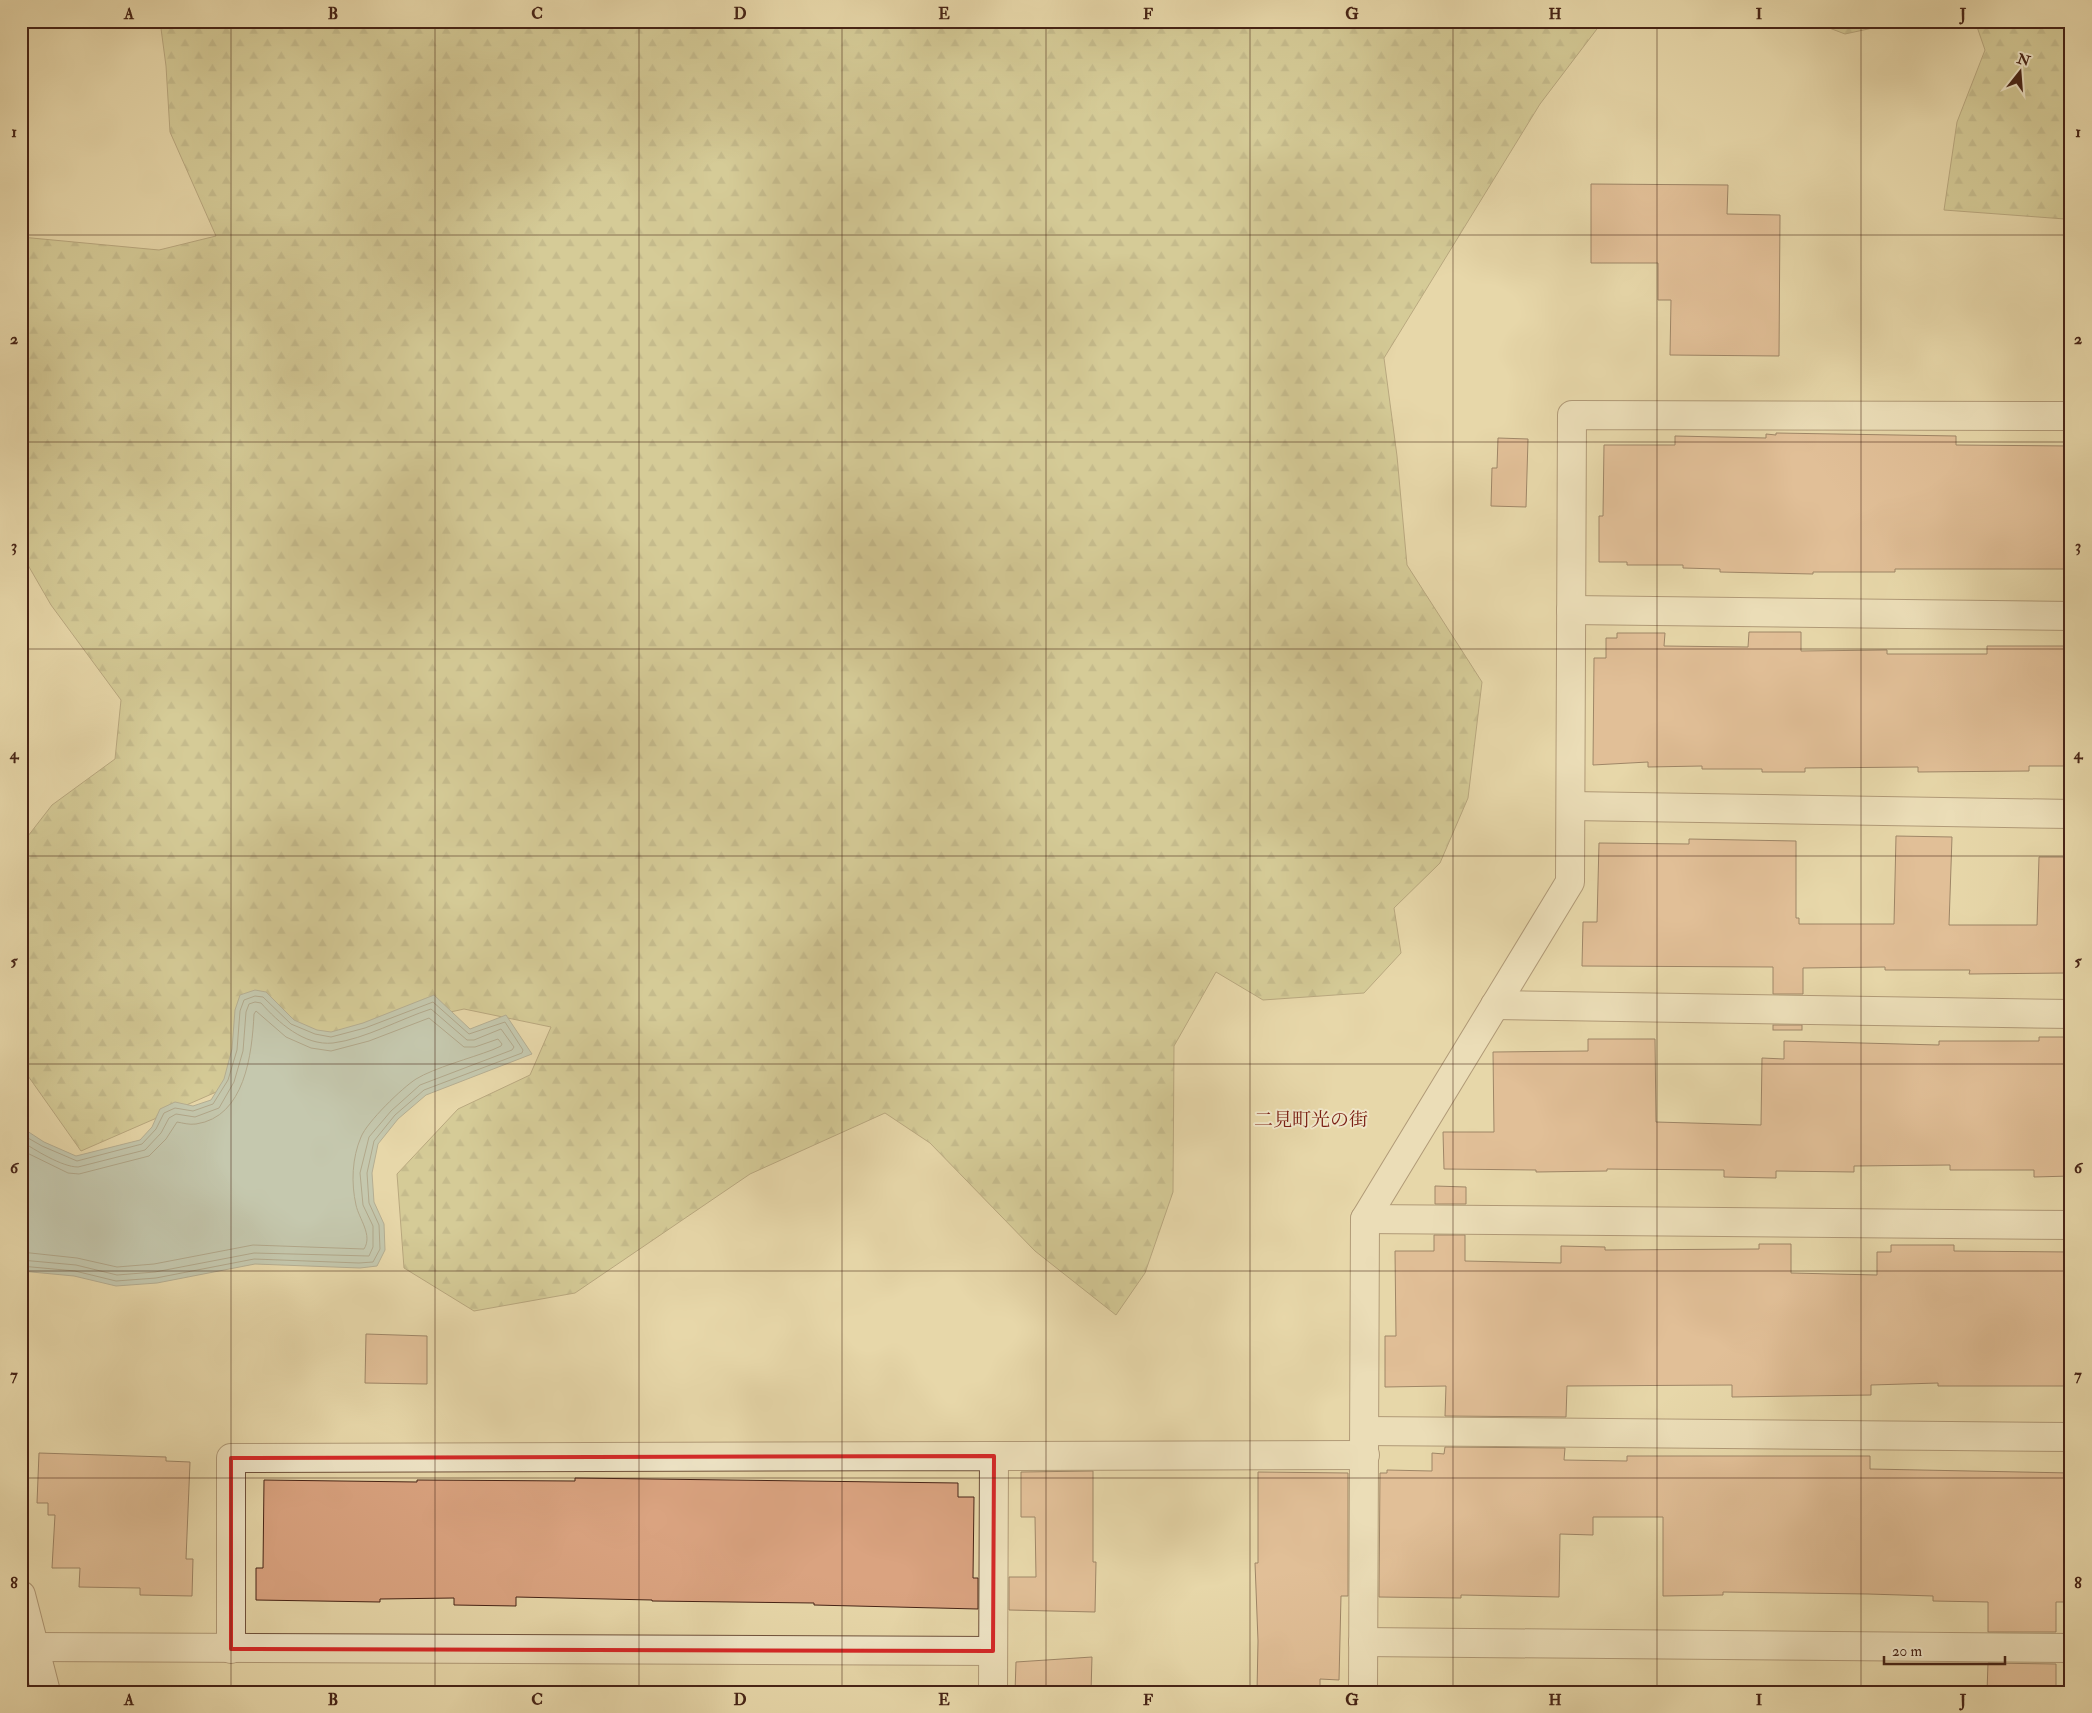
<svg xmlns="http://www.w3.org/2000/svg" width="2092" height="1713" font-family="'IM FELL Double Pica','Noto Serif JP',serif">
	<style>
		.forest { fill: url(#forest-firs); stroke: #82704c }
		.water { fill: #9bb7b4; stroke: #797c75 }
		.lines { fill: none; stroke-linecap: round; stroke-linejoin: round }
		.shore { stroke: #716e65; stroke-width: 1 }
		.building { fill: #daa380; stroke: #472416 }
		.street-casing { stroke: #6f513b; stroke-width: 30 }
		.street { stroke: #efe5c7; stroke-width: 28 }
		.marked { fill: none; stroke: #d62828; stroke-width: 4; stroke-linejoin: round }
		.grid { fill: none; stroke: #472416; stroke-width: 1; stroke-opacity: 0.55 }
		.labels { text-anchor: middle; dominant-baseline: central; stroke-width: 4; stroke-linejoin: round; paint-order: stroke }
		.quarter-label { font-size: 19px; fill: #7a1f14; stroke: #efe5c7 }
		.neatline { fill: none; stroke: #472416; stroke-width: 2 }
		.grid-label { font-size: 16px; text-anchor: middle; font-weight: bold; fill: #472416 }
	</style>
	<defs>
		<pattern id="forest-firs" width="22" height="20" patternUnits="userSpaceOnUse" patternTransform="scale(1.25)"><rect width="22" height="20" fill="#bebc82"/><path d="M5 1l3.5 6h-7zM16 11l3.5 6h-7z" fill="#9c9969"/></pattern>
	</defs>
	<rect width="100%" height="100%" fill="#e7d7a9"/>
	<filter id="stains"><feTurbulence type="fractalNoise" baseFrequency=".004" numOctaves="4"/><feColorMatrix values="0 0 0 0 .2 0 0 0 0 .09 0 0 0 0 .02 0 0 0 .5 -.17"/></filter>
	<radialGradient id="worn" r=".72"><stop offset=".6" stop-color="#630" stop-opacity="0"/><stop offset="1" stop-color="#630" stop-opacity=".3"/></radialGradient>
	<g class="forest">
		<polygon points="160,21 1603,21 1540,104 1384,358 1397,456 1407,565 1482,682 1468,798 1440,863 1394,908 1401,953 1364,993 1263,1000 1216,972 1174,1046 1173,1192 1145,1273 1116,1315 1035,1251 930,1143 885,1113 750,1174 575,1293 474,1311 404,1268 397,1174 458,1109 530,1075 551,1027 464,1009 347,1035 81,1151 21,1066 21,845 52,805 115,759 121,700 51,605 21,553 21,237 159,250 216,236 170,132 166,66"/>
		<polygon points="1811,21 1905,21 1845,34"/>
		<polygon points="1975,21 2071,21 2071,208 2065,219 1944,210 1957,122 1985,50"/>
	</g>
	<polygon class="water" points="255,990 266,992 294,1020 317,1030 331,1032 363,1023 434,995 470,1029 506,1015 532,1054 426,1095 398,1119 378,1144 372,1173 374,1202 384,1224 385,1250 377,1266 360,1268 255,1264 157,1283 116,1286 74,1276 21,1271 21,1127 44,1142 76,1156 140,1140 152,1127 160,1109 175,1102 193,1106 211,1100 224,1079 232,1049 235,1010 240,995"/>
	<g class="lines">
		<g class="shore">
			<polyline points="21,1134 42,1146 77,1161 142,1144 156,1129 164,1113 175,1108 193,1111 213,1104 228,1080 237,1050 240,1011 244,1000 255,996 263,997 291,1024 315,1034 331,1037 365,1028 433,1002 469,1034 505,1022 523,1050 522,1053 424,1090 395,1115 374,1141 367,1173 369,1203 379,1225 380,1249 373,1262 359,1263 254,1259 156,1278 116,1281 75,1271 21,1266"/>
			<path d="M21,1141C35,1150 62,1167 78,1167L145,1150L161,1133L169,1118L176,1114L195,1117L219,1108L234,1082L243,1051L246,1012L249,1004L255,1002L261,1003C278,1022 304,1046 333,1043C365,1039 400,1019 431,1009L467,1040H474L501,1029L514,1047L512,1050L420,1085L391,1111L369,1137L360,1173L363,1205L373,1226V1247L369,1256L254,1253L155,1272L117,1275L76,1265L21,1260"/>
			<path d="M21,1150L68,1173L79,1174L149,1156L166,1139L177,1122C183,1123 189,1125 196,1124C245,1117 252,1054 254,1014L256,1011L286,1037L311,1048L331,1051L369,1041L429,1018L464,1047H475L498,1039L502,1044L501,1046L492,1050C471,1058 434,1068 416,1079C402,1088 367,1122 361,1137C352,1158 351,1183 356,1205C359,1219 373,1235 364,1249L253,1245L154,1264L117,1267L77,1258L21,1252"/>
		</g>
	</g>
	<g class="building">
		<polygon points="1591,184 1728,185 1727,214 1780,215 1779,356 1670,355 1671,300 1658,300 1658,263 1591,263"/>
		<polygon points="1776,433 1956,436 1956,445 2071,446 2071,569 1895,569 1895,572 1813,572 1813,574 1720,572 1720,569 1683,568 1683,565 1627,565 1627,562 1599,562 1599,516 1603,516 1604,445 1675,445 1675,436 1766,438 1766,434 1776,435"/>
		<polygon points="1498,438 1528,439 1526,507 1491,506 1492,468 1497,468"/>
		<polygon points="1749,632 1801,632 1801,651 1887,650 1887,654 1987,654 1987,646 2071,646 2071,766 2029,766 2029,771 1918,772 1918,767 1805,768 1805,772 1762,772 1762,769 1702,769 1702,766 1648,767 1648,762 1593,765 1594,658 1606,658 1606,638 1617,638 1617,633 1665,633 1664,646 1748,647"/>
		<polygon points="1896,836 1952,837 1949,925 2037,925 2039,857 2071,857 2071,964 2067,964 2067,973 1969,974 1970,970 1885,970 1885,967 1803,968 1803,994 1773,994 1773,967 1582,966 1583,922 1597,922 1599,843 1689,844 1689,839 1796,841 1796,918 1799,918 1799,924 1894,924"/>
		<rect x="1773" y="1025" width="29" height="5"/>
		<polygon points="2039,1037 2071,1037 2071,1176 2034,1177 2034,1170 1950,1170 1950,1165 1854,1166 1854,1172 1776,1171 1776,1178 1724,1177 1724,1170 1607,1169 1607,1171 1536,1172 1536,1170 1444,1169 1443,1132 1494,1132 1493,1052 1588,1051 1588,1039 1655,1039 1656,1122 1761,1125 1762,1058 1784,1059 1784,1041 1939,1045 1939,1041 2039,1041"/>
		<polygon points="1435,1186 1466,1187 1466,1204 1435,1204"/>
		<polygon points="1434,1235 1465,1235 1465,1261 1561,1263 1561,1246 1605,1247 1605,1250 1759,1249 1759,1244 1791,1244 1791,1273 1877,1275 1877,1252 1891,1252 1891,1245 1954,1245 1954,1251 2071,1252 2071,1386 1938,1386 1938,1383 1871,1385 1871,1395 1732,1397 1732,1385 1567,1386 1566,1417 1445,1416 1446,1386 1385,1387 1385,1336 1396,1336 1395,1251 1434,1251"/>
		<polygon points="366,1334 427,1336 427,1384 365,1383"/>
		<polygon points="1445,1447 1565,1448 1564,1460 1627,1461 1627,1456 1870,1456 1870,1469 2071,1473 2071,1602 2056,1602 2056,1632 1988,1632 1988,1602 1933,1601 1933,1596 1868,1594 1723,1592 1723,1595 1663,1596 1663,1517 1593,1517 1593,1535 1560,1534 1559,1597 1461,1595 1461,1598 1379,1597 1380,1473 1387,1473 1387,1470 1432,1471 1432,1453 1444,1454"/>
		<polygon points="39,1453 166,1457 166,1461 190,1462 186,1559 193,1559 192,1596 140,1595 140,1588 79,1587 80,1568 52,1568 55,1515 48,1515 48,1503 37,1503"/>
		<polygon points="1093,1471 1093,1562 1096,1562 1095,1612 1009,1610 1009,1577 1036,1577 1035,1517 1021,1517 1021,1472"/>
		<polygon points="1258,1472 1348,1473 1348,1596 1341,1596 1339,1680 1320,1679 1320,1692 1257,1692 1258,1641 1255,1563 1258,1563"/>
		<polygon points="575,1478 958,1483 958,1497 974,1497 973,1578 978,1578 978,1609 814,1605 814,1603 652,1601 652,1600 516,1597 516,1606 454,1605 454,1598 380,1599 380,1602 256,1600 256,1568 263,1568 264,1480 417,1482 417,1480 575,1481"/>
		<polygon points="1092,1657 1091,1692 1015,1692 1016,1662"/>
		<polygon points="1988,1663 2056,1664 2056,1692 1987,1692"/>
	</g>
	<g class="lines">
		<g class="street-casing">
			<g id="street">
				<polyline points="1571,610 2071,616"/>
				<polyline points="1571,806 2071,814"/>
				<polyline points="1495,1005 2071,1014"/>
				<polyline points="1365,1219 2071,1225"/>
				<polyline points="1365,1431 2071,1437"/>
				<polyline points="994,1456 1365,1455"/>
				<polyline points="21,1595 46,1692"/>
				<polyline points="1363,1642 2071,1648"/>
				<polyline points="35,1647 993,1651"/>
				<polyline points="231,1649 231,1458 994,1456 993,1692"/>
				<polyline points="1363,1692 1365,1219 1570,882 1572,415 2071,416"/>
			</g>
		</g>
		<use href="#street" class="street"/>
	</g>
	<path d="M0 0H2092V1713H0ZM994,1456L993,1651L231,1649V1458Z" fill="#e7d7a9" fill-opacity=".55" fill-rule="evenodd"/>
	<path class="marked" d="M994,1456L993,1651L231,1649V1458Z"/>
	<path class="grid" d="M231,21V1692M435,21V1692M639,21V1692M842,21V1692M1046,21V1692M1250,21V1692M1453,21V1692M1657,21V1692M1861,21V1692M21,235H2071M21,442H2071M21,649H2071M21,856H2071M21,1064H2071M21,1271H2071M21,1478H2071"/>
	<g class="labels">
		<g class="quarter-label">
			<text x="1311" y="1120">二見町光の街</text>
		</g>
	</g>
	<rect width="2092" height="1713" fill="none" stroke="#e7d7a9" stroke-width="55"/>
	<g transform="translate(2020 72) rotate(17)" stroke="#efe5c7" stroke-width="4" paint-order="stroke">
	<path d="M0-4L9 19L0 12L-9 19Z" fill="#472416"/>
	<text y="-8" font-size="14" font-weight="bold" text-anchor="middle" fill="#472416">N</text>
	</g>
	<path d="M1884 1656v8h121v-8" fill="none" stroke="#472416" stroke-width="2.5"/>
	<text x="1892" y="1656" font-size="15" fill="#472416" stroke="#efe5c7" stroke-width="4" paint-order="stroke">20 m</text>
	<rect x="28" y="28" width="2036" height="1658" class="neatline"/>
	<g class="grid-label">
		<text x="129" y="19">A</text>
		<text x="333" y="19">B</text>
		<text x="537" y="19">C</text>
		<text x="740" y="19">D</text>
		<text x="944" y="19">E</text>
		<text x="1148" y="19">F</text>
		<text x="1352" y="19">G</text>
		<text x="1555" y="19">H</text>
		<text x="1759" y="19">I</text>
		<text x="1963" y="19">J</text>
		<text x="14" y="137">1</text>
		<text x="2078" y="137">1</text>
		<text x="14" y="344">2</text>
		<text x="2078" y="344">2</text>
		<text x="14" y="551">3</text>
		<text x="2078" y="551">3</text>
		<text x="14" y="759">4</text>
		<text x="2078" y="759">4</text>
		<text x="14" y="966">5</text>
		<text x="2078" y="966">5</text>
		<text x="14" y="1173">6</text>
		<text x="2078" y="1173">6</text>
		<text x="14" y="1380">7</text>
		<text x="2078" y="1380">7</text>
		<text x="14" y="1588">8</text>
		<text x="2078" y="1588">8</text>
		<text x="129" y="1705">A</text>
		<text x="333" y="1705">B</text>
		<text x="537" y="1705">C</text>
		<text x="740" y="1705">D</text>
		<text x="944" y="1705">E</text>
		<text x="1148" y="1705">F</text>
		<text x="1352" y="1705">G</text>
		<text x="1555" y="1705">H</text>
		<text x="1759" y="1705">I</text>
		<text x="1963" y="1705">J</text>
	</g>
	<rect width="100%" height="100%" filter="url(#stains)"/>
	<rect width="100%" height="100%" fill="url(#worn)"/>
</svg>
